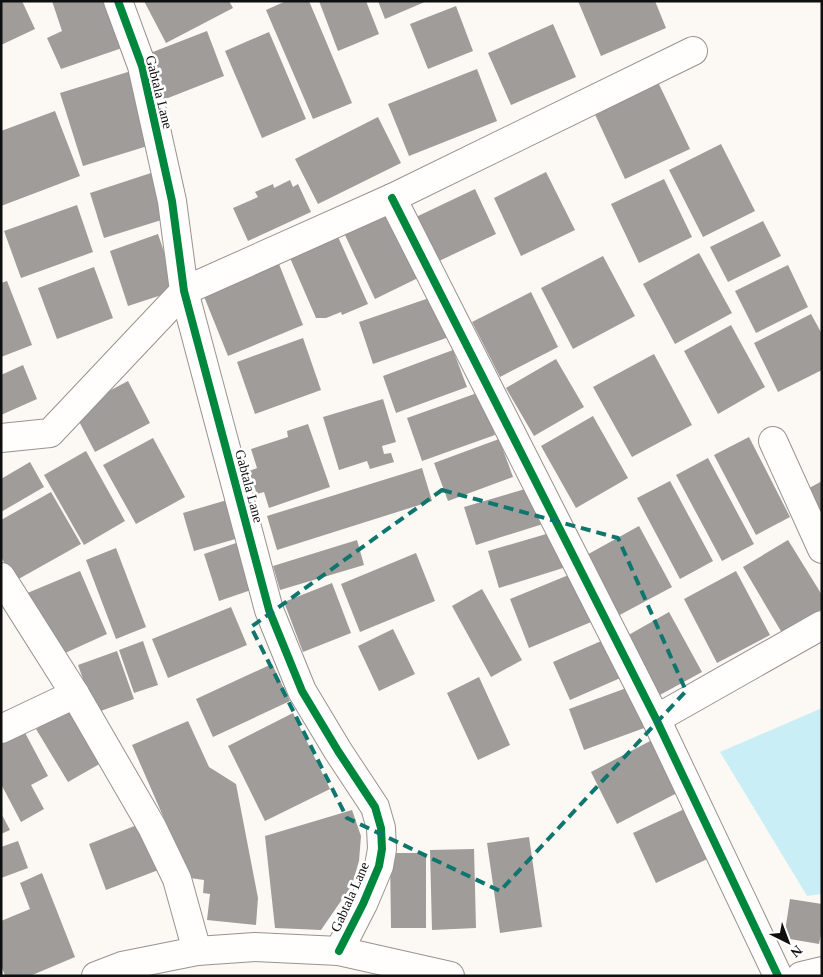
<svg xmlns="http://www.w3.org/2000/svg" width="823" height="977" font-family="Georgia,serif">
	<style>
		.water { fill: #caeef6 }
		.building { fill: #a09c99 }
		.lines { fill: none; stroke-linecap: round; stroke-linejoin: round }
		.minor-casing { stroke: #969492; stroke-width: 30 }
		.tertiary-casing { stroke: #969492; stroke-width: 30 }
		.minor { stroke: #fffefd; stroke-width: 28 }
		.tertiary { stroke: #fffefd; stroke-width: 28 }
		.cycleway-casing { stroke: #fff; stroke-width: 11 }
		.cycleway { stroke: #00873e; stroke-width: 8 }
		.marked { fill: none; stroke: #0f766e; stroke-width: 4; stroke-dasharray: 10 6; stroke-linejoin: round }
		.labels { text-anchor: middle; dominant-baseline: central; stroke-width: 5; stroke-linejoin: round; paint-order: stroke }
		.street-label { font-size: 14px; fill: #0f0f0f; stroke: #fff }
	</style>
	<rect width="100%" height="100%" fill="#fcf9f4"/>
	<polygon class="water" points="822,708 822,894 807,896 720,752"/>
	<g class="building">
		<polygon points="1,1 22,1 35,29 1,45"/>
		<polygon points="52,1 106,1 125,47 61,69 47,38 62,31"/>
		<polygon points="144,1 229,1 233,8 166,43"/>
		<polygon points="286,1 309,1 352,103 313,119 266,10"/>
		<polygon points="319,1 366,1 379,34 338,51"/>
		<polygon points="378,1 427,1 385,19"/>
		<polygon points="578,1 655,1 666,28 601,56"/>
		<polygon points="456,6 473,51 428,69 410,24"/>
		<polygon points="553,24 576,77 511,105 488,53"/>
		<polygon points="207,31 224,76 163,100 145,55"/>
		<polygon points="269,32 306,119 262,138 225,51"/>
		<polygon points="477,69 497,121 409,156 388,104"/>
		<polygon points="131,71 154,144 83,166 60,93"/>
		<polygon points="656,78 690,149 625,179 592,108"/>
		<polygon points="55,111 80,176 1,206 1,131"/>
		<polygon points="378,117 401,163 318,204 295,159"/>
		<polygon points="721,144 755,211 703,237 669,170"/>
		<polygon points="157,171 171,217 104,238 90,193"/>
		<polygon points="546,172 575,230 521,256 494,198"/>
		<polygon points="664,179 692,237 639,263 611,204"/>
		<polygon points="290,180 293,187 298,184 311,212 248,241 233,208 258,197 255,192 273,184 274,188"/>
		<polygon points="475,189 496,234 437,262 416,217"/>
		<polygon points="77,205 93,252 21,278 4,231"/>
		<polygon points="387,213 418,278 375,299 344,233"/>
		<polygon points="763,221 781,256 728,282 710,247"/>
		<polygon points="335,230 368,304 342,315 341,312 326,318 316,318 287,251"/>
		<polygon points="158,234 177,290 128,306 110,251"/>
		<polygon points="699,253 732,313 675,344 643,284"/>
		<polygon points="603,256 635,316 573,349 541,288"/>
		<polygon points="279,264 303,325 228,356 203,294"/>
		<polygon points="788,265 808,307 756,333 735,291"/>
		<polygon points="94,267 113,318 57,339 38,288"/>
		<polygon points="7,281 32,345 1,357 1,283"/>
		<polygon points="531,292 558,347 500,377 472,322"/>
		<polygon points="435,296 449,337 373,364 359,322"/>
		<polygon points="811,314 822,334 822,370 778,392 754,343"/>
		<polygon points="731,325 765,387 718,414 684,351"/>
		<polygon points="303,338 321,390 255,414 237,362"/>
		<polygon points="453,350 467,387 396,413 383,376"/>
		<polygon points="654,354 692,425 632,457 593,387"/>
		<polygon points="556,359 584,407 534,436 506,388"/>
		<polygon points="23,365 37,399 1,415 1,375"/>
		<polygon points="128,381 150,423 95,452 73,410"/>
		<polygon points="480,392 495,435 422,461 407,418"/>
		<polygon points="383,399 396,442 382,446 384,454 391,453 394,462 370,469 367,461 339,470 323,417"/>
		<polygon points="593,416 628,478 576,508 541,446"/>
		<polygon points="308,424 330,487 269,508 264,492 257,494 249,471 257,468 251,449 288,437 287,431"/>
		<polygon points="749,437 790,517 756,535 714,455"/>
		<polygon points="153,438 185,497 136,524 103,465"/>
		<polygon points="499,439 513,477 448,501 434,463"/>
		<polygon points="86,451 125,521 84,545 44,475"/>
		<polygon points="708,458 754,544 722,561 676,475"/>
		<polygon points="30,462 44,487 1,512 1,479"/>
		<polygon points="422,468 432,501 277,550 267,516"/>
		<polygon points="670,481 713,561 680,579 637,498"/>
		<polygon points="822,481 822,526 802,492"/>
		<polygon points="532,487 543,524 476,545 464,507"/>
		<polygon points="51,492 81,544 15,581 1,557 1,520"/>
		<polygon points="227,500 239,538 194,551 183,513"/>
		<polygon points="639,526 672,587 616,617 583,557"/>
		<polygon points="553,532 563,568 499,588 488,551"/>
		<polygon points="357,540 364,565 280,590 273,566"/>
		<polygon points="788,540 822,595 822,609 782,633 743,567"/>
		<polygon points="239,542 254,589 219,601 204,554"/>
		<polygon points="116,548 146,627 116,639 86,560"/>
		<polygon points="416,553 435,601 360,632 341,584"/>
		<polygon points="80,571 107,634 63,654 25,594"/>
		<polygon points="736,571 770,635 717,663 684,599"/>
		<polygon points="576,572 596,620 529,648 510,599"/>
		<polygon points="332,583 351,633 303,652 284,602"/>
		<polygon points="482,589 522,660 491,677 452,606"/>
		<polygon points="231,607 247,645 168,678 152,639"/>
		<polygon points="669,612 702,672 658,696 625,637"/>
		<polygon points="393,629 415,674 379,691 358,646"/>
		<polygon points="608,638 625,676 570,700 553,662"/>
		<polygon points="143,641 158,685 134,693 119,650"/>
		<polygon points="117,651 134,699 95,713 78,665"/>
		<polygon points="272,664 290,701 213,737 196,699"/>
		<polygon points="479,677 510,745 478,760 447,693"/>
		<polygon points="632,686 647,727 584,750 569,709"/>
		<polygon points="70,708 103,762 68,782 36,729"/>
		<polygon points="293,713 330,789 265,821 228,746"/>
		<polygon points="188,721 209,767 236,784 258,898 256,925 207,920 210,894 203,893 204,880 190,878 132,745"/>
		<polygon points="23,729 48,776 31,785 44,809 21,822 1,784 1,740"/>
		<polygon points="652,740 679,792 617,824 591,772"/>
		<polygon points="693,805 716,855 656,883 633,833"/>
		<polygon points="352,810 361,836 359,861 352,885 321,930 275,928 265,836"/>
		<polygon points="1,813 10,830 1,834"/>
		<polygon points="142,823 161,869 106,890 89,844"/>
		<polygon points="529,837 542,927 500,933 487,843"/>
		<polygon points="18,841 28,868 1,878 1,847"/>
		<polygon points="474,849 476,928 432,930 430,850"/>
		<polygon points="390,853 426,853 426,928 391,928"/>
		<polygon points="42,873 75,957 30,976 5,976 1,965 1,921 30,909 20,883"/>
		<polygon points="790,899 822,904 822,929 819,944 784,938"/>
	</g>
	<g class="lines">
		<g class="minor-casing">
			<g id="minor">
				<polyline points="118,1 142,66 172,201 184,291 269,610 302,691 338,751 375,807 381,828 382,849 379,866 363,904 339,951"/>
				<polyline points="392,198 656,719 778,976"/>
				<polyline points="1,438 50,433 184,291 392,198 693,51"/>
				<polyline points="773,441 822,549"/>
				<polyline points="1,577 75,694 152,827 177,879 197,951"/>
				<polyline points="656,719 822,625"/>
				<polyline points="1,729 75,694"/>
			</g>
		</g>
		<g class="tertiary-casing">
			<g id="tertiary">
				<polyline points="96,976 122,966 197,951 255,947 339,951 450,976"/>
				<polyline points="801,976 822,971"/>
			</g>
		</g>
		<use href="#minor" class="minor"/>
		<use href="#tertiary" class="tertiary"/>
		<g class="cycleway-casing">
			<g id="cycleway">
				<polyline points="118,1 142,66 172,201 184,291 269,610 302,691 338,751 375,807 381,828 382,849 379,866 363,904 339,951"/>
				<polyline points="392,198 656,719 778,976"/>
			</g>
		</g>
		<use href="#cycleway" class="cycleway"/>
	</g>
	<path class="marked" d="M442,490L618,538L686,691L500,891L347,818L251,627Z"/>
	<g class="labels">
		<g class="street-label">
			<text transform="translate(159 92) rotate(76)">Gabtala Lane</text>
			<text transform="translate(249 486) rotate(75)">Gabtala Lane</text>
			<text transform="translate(350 897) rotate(-66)">Gabtala Lane</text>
		</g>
	</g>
	<rect width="823" height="977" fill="none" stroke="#0f0f0f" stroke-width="5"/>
	<g transform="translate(788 942) rotate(138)" stroke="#ffffff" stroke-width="4" paint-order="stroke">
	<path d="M0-4L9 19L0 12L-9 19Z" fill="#0f0f0f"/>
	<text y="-8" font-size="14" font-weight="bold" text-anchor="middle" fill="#0f0f0f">N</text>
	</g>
</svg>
